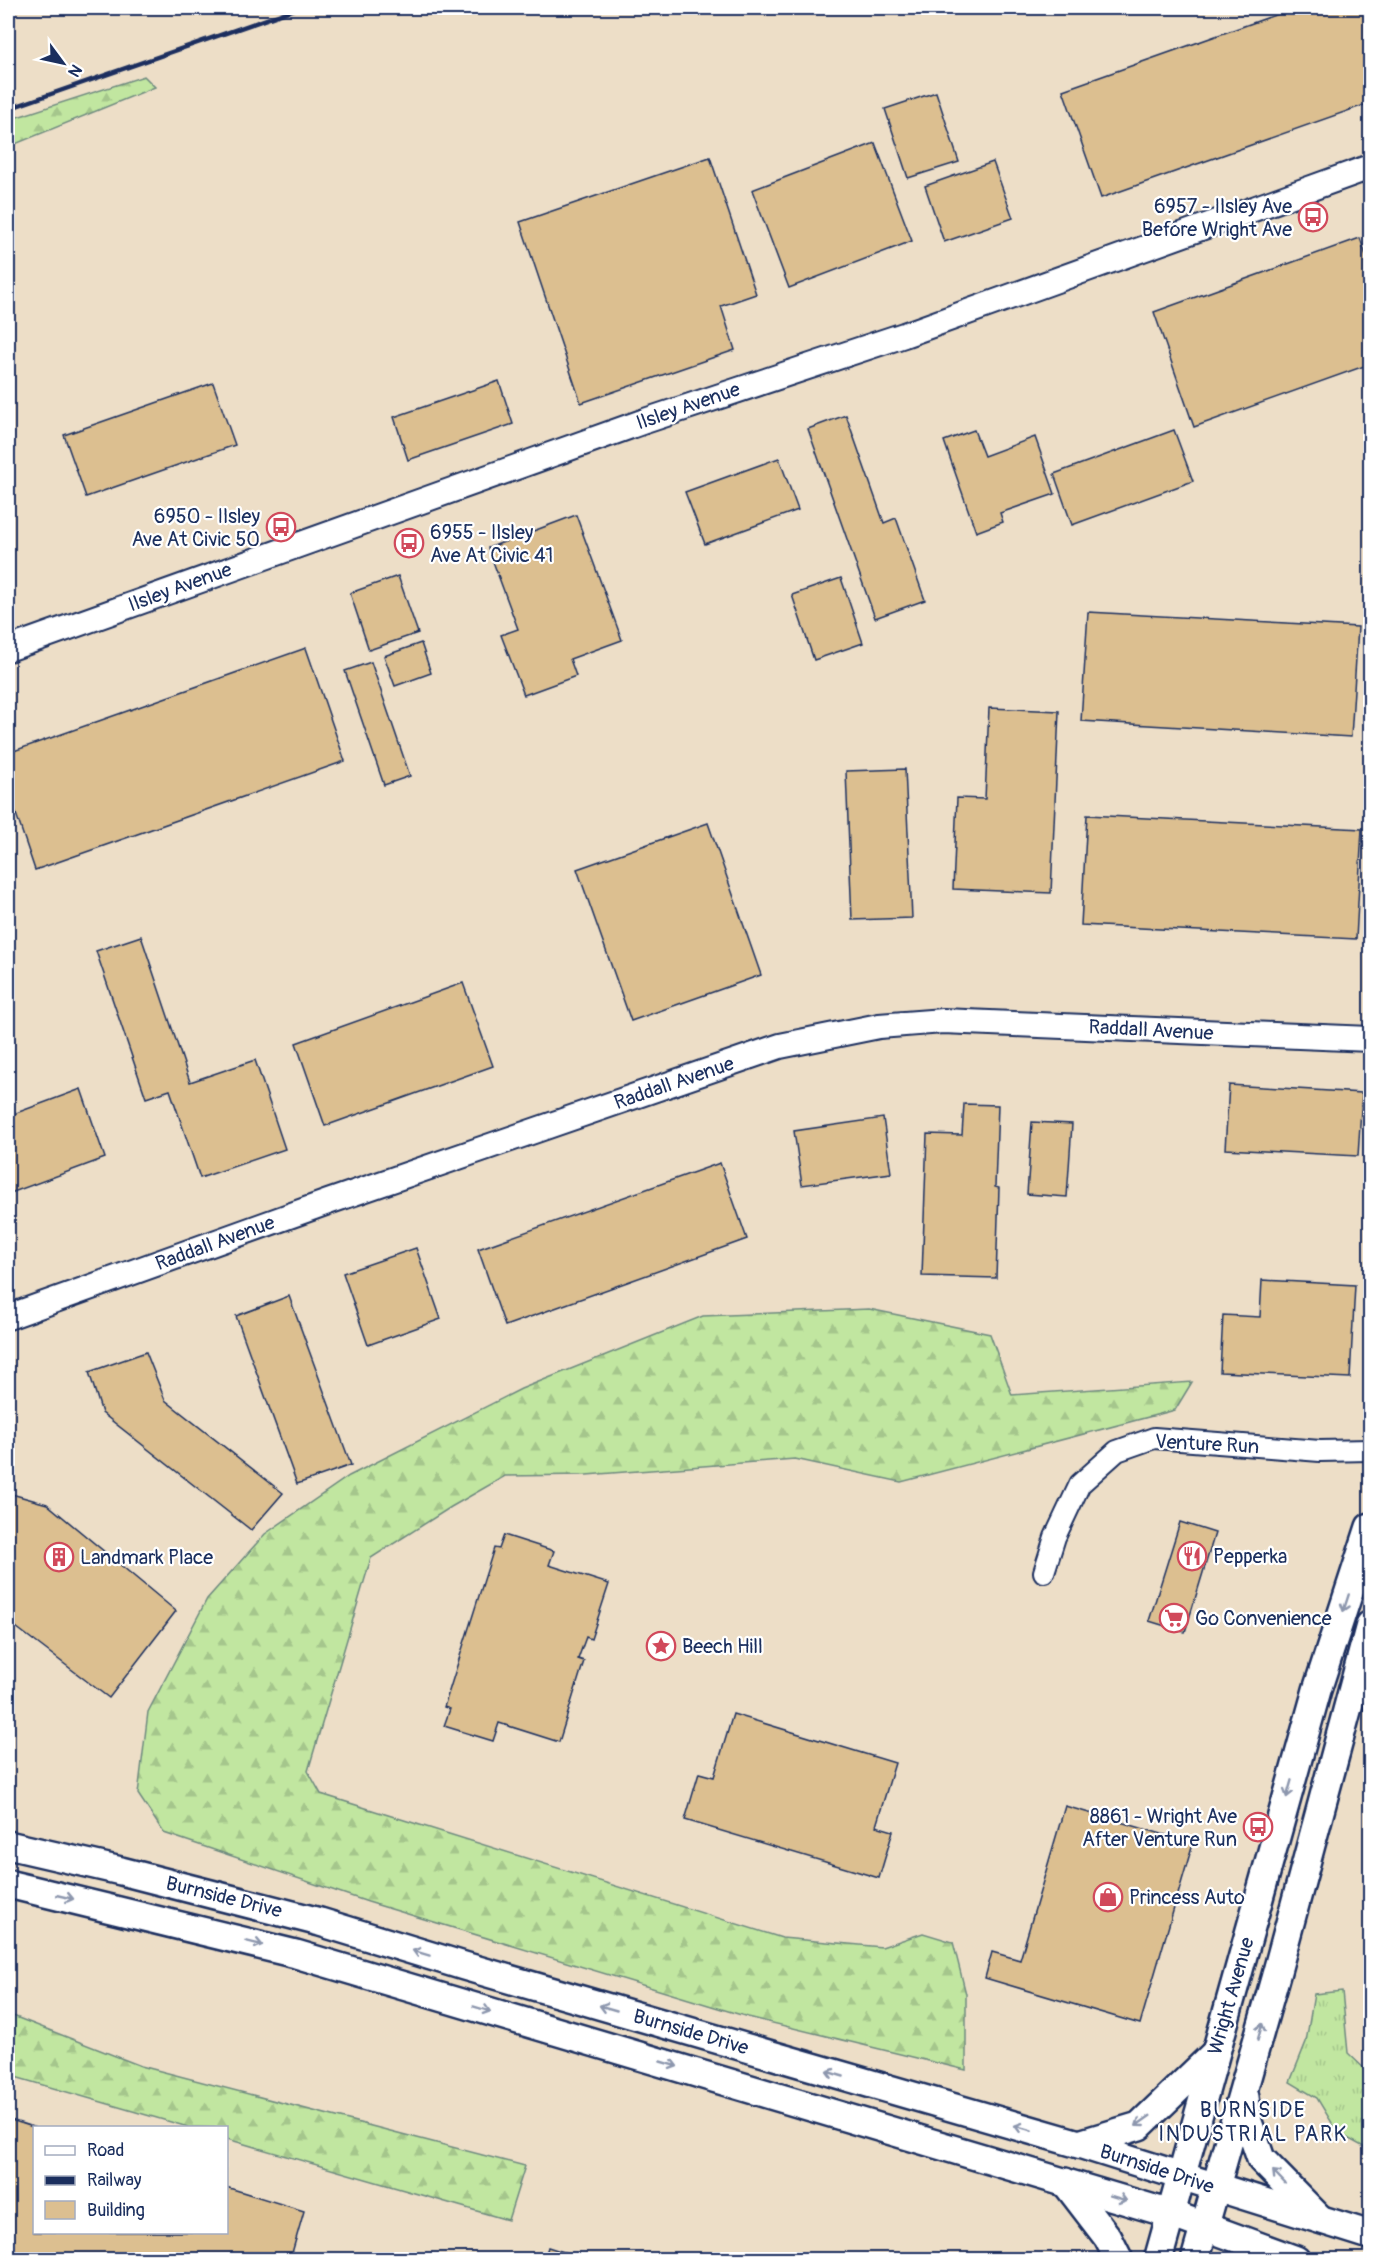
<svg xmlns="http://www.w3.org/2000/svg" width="1378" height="2267" font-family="Pangolin,sans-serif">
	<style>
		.built { fill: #eddec7; fill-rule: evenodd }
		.grass { fill: url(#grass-tufts); stroke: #6e8a7f; stroke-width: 1.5 }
		.forest { fill: url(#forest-firs); stroke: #6e8a7f; stroke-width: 1.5 }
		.building { fill: #dcbf90; stroke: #1b2f5e; stroke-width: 1.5 }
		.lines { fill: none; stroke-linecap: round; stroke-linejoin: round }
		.minor-casing { stroke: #1b2f5e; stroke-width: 24 }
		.tertiary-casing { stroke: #1b2f5e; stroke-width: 28 }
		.secondary-casing { stroke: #1b2f5e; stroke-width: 32 }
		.minor { stroke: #fff; stroke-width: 20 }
		.tertiary { stroke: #fff; stroke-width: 24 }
		.secondary { stroke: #fff; stroke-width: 27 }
		.rail { stroke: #1b2f5e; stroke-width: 4.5 }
		.oneway { stroke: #8d97ae }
		.labels { text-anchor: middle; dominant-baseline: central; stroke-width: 4.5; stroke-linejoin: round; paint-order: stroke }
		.poi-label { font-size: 20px; fill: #1b2f5e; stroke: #fff; text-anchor: start }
		.street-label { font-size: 20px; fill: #1b2f5e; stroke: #fff }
		.neighbourhood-label { font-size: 21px; letter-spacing: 1.5px; fill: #1b2f5e; stroke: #fff }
	</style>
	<defs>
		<pattern id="grass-tufts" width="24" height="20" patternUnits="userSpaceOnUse" patternTransform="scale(1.5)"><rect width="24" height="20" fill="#c1e6a0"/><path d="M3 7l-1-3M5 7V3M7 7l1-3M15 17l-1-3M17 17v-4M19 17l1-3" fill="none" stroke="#a5c68c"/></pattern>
		<pattern id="forest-firs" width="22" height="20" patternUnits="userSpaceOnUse" patternTransform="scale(1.5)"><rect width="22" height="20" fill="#c1e6a0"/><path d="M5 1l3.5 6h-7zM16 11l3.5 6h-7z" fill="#a5c68c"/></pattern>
	</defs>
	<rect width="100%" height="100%" fill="#f4ecde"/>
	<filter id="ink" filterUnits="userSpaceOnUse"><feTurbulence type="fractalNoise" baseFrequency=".0167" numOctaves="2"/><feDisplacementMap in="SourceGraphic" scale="12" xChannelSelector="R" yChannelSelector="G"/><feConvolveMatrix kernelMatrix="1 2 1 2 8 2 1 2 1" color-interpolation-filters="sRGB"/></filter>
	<g filter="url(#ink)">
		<path class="built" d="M8,8H1370V2074L1348,2053L1342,1991L1314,1994L1306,2042L1290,2082L1317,2098L1338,2133L1365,2147L1370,2184V2259H8V2075L188,2127L34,2128V2232H226L227,2139L507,2220L525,2167L141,2066L8,2014V147L155,86L143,76L8,120ZM1192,1382L1175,1410L901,1482L795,1459L586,1475L505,1476L451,1507L371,1558L308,1771L321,1794L782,1938L882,1947L923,1933L748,2017L148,1712L207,1599L265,1534L349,1476L521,1389L1012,1395Z"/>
		<polygon class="grass" points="1342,1991 1348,2053 1370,2074 1370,2184 1364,2147 1338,2133 1317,2098 1290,2082 1306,2042 1314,1994"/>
		<g class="forest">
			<polygon points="144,76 155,87 8,147 8,120"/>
			<polygon points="869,1309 990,1334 1012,1395 1192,1382 1175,1410 901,1482 795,1459 586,1475 505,1476 451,1507 371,1558 308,1771 321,1794 782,1938 882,1947 923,1933 953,1942 966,1994 966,2070 748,2017 368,1902 164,1833 138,1794 148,1712 207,1599 265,1534 349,1476 521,1389 703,1316"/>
			<polygon points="8,2014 141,2066 525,2166 508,2220 227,2139 226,2128 188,2127 8,2075"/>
		</g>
		<g class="building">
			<polygon points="1295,8 1370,8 1370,103 1101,198 1063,90"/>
			<polygon points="936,92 959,162 908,178 885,109"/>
			<polygon points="875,143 912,241 789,288 752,190"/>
			<polygon points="710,157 756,294 721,306 735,350 581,403 520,222"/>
			<polygon points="993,162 1013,218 944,242 925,186"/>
			<polygon points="1360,238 1370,267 1370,364 1194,427 1154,312"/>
			<polygon points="499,381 513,424 408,460 394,417"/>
			<polygon points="213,383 235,445 86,497 64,435"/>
			<polygon points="846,415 884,523 896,518 925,600 875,618 808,429"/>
			<polygon points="974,430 984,456 1035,437 1055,494 1000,513 1003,522 976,532 944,441"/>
			<polygon points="1174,430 1193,481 1072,525 1054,474"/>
			<polygon points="779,458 798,510 705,544 685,492"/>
			<polygon points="576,515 622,640 570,659 576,676 524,695 501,635 518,629 488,548"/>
			<polygon points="398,576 418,633 369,650 350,593"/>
			<polygon points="841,578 863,643 814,660 792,595"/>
			<polygon points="1088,612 1358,627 1351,737 1081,721"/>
			<polygon points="421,643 431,673 395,686 384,656"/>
			<polygon points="306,648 345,761 35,870 8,790 8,753"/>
			<polygon points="371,662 410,776 384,785 345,671"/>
			<polygon points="989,708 1059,711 1051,893 953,889 957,798 985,799"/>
			<polygon points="905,769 912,918 852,920 846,771"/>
			<polygon points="1087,815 1362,829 1356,939 1081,925"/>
			<polygon points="708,823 761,975 631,1021 577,869"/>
			<polygon points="141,936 190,1082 255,1060 285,1149 200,1178 170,1090 146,1098 96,951"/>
			<polygon points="463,983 493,1066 325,1126 296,1043"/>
			<polygon points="1229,1085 1362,1093 1358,1156 1225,1149"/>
			<polygon points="81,1089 105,1158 8,1194 8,1116"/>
			<polygon points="964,1104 998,1105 995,1187 999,1188 996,1278 922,1276 927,1134 962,1135"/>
			<polygon points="883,1118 891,1173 802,1185 794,1131"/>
			<polygon points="1032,1122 1072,1124 1067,1197 1027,1194"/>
			<polygon points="720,1163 747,1239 505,1326 478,1249"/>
			<polygon points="416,1248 441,1319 368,1345 343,1273"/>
			<polygon points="1262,1280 1355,1285 1350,1378 1220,1372 1223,1315 1260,1317"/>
			<polygon points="289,1296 351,1465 297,1484 236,1316"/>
			<polygon points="146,1352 165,1400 283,1493 251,1530 102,1413 89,1372"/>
			<polygon points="8,1493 47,1504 176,1611 109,1698 8,1621"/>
			<polygon points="1180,1522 1215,1533 1185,1632 1149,1621"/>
			<polygon points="504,1535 554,1551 549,1565 609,1584 591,1639 586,1637 578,1659 584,1661 559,1742 499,1723 493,1741 444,1726 450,1709 444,1707 494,1548 499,1549"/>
			<polygon points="733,1714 895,1763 876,1826 893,1831 879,1878 685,1820 699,1773 714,1777"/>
			<polygon points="1065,1806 1193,1843 1140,2024 985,1978 992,1952 1020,1960"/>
			<polygon points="8,2119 36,2128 34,2232 226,2232 226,2187 304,2211 290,2260 8,2260"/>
			<polygon points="548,2247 589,2260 544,2260"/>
		</g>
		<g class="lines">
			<g class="minor-casing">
				<polyline id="minor" points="1044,1572 1055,1537 1080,1484 1117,1451 1154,1438 1320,1451 1370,1450"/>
			</g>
			<g class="tertiary-casing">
				<g id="tertiary">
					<polyline points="8,649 645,421 904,335 1370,167"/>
					<polyline points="8,1317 328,1202 780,1046 879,1026 943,1021 1370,1039"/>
				</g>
			</g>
			<g class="secondary-casing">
				<g id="secondary">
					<polyline points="8,1845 121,1871 320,1922 464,1966 1079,2144 1370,2235"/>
					<polyline points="8,1884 296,1954 1171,2214 1296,2260"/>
					<polyline points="1245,2097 1248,2122 1261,2159 1319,2218"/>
					<polyline points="1079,2144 1139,2126 1215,2053"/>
					<polyline points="1065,2182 1108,2238 1119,2260"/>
					<polyline points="1158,2260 1317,1690 1370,1527"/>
					<polyline points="1195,2260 1276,1975 1370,1625"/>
				</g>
			</g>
			<use href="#minor" class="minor"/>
			<use href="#tertiary" class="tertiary"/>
			<use href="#secondary" class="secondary"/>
			<polyline class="rail" points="8,109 298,8"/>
		</g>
		<defs><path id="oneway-shaft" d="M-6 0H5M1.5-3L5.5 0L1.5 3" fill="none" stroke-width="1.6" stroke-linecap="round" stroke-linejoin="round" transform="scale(1.5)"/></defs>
		<g class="oneway">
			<use href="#oneway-shaft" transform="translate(1346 1603) rotate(108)"/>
			<use href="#oneway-shaft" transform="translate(1289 1789) rotate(106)"/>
			<use href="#oneway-shaft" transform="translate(65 1897) rotate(13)"/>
			<use href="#oneway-shaft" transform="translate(254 1943) rotate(14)"/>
			<use href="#oneway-shaft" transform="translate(421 1953) rotate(-163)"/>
			<use href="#oneway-shaft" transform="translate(608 2008) rotate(-164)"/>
			<use href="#oneway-shaft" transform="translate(482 2009) rotate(17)"/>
			<use href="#oneway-shaft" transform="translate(1260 2032) rotate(-74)"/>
			<use href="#oneway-shaft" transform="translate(669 2064) rotate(16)"/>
			<use href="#oneway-shaft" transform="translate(835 2074) rotate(-164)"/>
			<use href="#oneway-shaft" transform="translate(1143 2121) rotate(145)"/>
			<use href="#oneway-shaft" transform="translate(1023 2128) rotate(-164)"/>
			<use href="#oneway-shaft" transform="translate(1279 2177) rotate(-134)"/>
			<use href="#oneway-shaft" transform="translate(1118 2198) rotate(17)"/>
		</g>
	</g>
	<defs>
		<g id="bus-ring" transform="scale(1.5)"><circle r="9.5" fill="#fff" stroke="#d1495b" stroke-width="1.5"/><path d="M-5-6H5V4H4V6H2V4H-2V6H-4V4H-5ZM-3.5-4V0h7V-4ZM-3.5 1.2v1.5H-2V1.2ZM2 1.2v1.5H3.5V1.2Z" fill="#d1495b"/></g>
		<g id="restaurant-ring" transform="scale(1.5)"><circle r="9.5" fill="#fff" stroke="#d1495b" stroke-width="1.5"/><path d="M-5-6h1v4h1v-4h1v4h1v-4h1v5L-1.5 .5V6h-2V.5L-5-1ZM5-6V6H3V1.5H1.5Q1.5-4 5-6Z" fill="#d1495b"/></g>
		<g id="building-ring" transform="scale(1.5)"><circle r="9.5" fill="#fff" stroke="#d1495b" stroke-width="1.5"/><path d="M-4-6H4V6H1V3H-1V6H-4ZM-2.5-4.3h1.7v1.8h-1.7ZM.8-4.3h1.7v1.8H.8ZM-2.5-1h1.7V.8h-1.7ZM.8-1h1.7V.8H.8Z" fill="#d1495b"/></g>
		<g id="supermarket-ring" transform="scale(1.5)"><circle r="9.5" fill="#fff" stroke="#d1495b" stroke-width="1.5"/><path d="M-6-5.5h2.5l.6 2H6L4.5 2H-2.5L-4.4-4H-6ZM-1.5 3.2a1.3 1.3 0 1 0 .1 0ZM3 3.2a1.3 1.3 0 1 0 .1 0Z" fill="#d1495b"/></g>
		<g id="sight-ring" transform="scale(1.5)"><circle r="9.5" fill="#fff" stroke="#d1495b" stroke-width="1.5"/><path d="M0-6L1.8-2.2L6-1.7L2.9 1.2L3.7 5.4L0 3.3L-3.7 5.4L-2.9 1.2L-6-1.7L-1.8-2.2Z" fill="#d1495b"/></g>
		<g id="shop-ring" transform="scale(1.5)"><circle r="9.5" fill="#fff" stroke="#d1495b" stroke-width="1.5"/><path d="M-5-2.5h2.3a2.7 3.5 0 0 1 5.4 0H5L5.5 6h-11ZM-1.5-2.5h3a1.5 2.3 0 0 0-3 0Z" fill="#d1495b"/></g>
	</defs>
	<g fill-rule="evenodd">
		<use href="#bus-ring" x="1313" y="217"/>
		<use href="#bus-ring" x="281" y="527"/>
		<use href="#bus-ring" x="409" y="543"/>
		<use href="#restaurant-ring" x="1192" y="1556"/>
		<use href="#building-ring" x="59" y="1557"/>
		<use href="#supermarket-ring" x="1174" y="1618"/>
		<use href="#sight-ring" x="661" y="1646"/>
		<use href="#bus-ring" x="1258" y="1827"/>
		<use href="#shop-ring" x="1108" y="1897"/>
	</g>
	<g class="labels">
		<g class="poi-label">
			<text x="1292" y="206" text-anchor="end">6957 - Ilsley Ave<tspan x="1292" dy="23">Before Wright Ave</tspan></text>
			<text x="260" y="516" text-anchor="end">6950 - Ilsley<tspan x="260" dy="23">Ave At Civic 50</tspan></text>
			<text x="430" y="532">6955 - Ilsley<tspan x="430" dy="23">Ave At Civic 41</tspan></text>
			<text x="1213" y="1556">Pepperka</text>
			<text x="80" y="1557">Landmark Place</text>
			<text x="1195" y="1618">Go Convenience</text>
			<text x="682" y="1646">Beech Hill</text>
			<text x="1237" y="1816" text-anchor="end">8861 - Wright Ave<tspan x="1237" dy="23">After Venture Run</tspan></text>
			<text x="1129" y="1897">Princess Auto</text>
		</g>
		<g class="street-label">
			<text transform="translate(688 406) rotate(-19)">Ilsley Avenue</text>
			<text transform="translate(180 587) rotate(-20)">Ilsley Avenue</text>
			<text transform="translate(1151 1030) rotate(3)">Raddall Avenue</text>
			<text transform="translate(674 1083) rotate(-19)">Raddall Avenue</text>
			<text transform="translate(215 1243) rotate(-20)">Raddall Avenue</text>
			<text transform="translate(1207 1444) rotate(3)">Venture Run</text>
			<text transform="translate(224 1897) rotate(14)">Burnside Drive</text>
			<text transform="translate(1231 1996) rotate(-74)">Wright Avenue</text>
			<text transform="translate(691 2032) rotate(16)">Burnside Drive</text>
			<text transform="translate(1157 2169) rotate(18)">Burnside Drive</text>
		</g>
		<g class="neighbourhood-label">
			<text x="1253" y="2110">BURNSIDE<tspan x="1253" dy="24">INDUSTRIAL PARK</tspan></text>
		</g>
	</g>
	<rect width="1378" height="2267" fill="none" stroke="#fff" stroke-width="30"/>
	<rect x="15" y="15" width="1348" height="2237" fill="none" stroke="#1b2f5e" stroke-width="2" filter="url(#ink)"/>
	<rect x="33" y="2126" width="195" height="108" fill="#ffffff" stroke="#a4acbf" stroke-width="1.5"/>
	<rect x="45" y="2146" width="30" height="9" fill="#ffffff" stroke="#a4acbf" stroke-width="1.5"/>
	<text x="87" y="2156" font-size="18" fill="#1b2f5e">Road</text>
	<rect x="45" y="2176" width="30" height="9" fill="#1b2f5e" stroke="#a4acbf" stroke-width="1.5"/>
	<text x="87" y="2186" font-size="18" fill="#1b2f5e">Railway</text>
	<rect x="45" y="2201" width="30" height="18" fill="#dcbf90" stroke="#a4acbf" stroke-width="1.5"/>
	<text x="87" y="2216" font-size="18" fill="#1b2f5e">Building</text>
	<g transform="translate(63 63) rotate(123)" stroke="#ffffff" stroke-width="4.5" paint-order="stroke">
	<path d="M0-4.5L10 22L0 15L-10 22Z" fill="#1b2f5e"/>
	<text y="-9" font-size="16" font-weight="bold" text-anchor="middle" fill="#1b2f5e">N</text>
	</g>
</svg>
